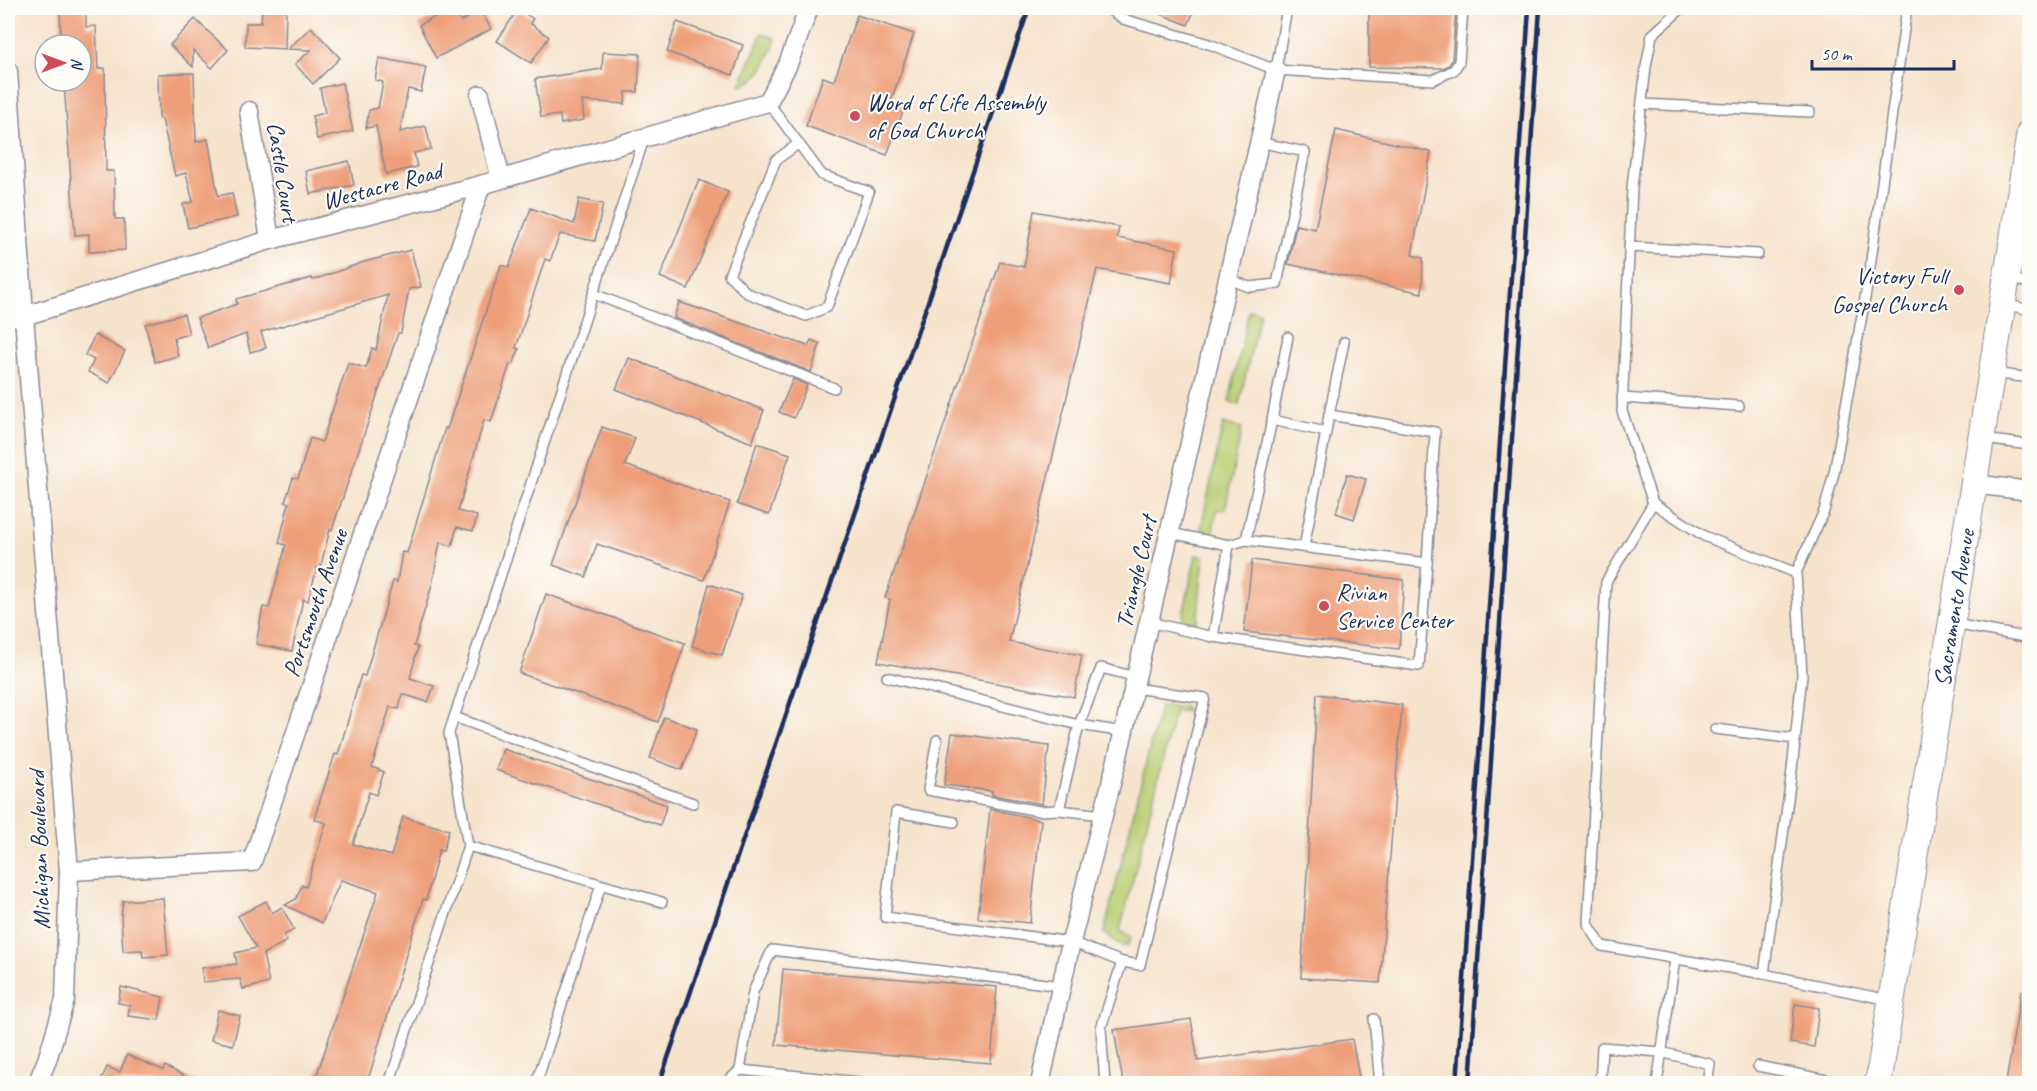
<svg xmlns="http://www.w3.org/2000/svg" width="2037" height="1091" font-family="Caveat,sans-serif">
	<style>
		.green { fill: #b9cd71; stroke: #6a7e68; stroke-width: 1.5 }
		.building { fill: #ee9e78 }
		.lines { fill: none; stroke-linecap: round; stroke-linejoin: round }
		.service-casing { stroke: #888995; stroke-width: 12 }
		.minor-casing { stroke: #888995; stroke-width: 21 }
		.secondary-casing { stroke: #888995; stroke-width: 28 }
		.service { stroke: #fff; stroke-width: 9 }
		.minor { stroke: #fff; stroke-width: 18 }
		.secondary { stroke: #fff; stroke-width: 26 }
		.rail { stroke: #1b2f5e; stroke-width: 4.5 }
		.poi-dot { fill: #d1495b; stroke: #fdfcf7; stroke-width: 2 }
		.labels { text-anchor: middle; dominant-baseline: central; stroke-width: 4.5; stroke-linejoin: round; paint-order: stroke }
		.poi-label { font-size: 24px; fill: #1b2f5e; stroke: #fdfcf7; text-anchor: start }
		.street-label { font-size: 24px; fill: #1b2f5e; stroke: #fdfcf7 }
	</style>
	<rect width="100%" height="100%" fill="#fdfcf7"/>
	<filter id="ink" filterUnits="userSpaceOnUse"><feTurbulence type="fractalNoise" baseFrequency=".0167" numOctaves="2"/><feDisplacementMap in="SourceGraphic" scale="12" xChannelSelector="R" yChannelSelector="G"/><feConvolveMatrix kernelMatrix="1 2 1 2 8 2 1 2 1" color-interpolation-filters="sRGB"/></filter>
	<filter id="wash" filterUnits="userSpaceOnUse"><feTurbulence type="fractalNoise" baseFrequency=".008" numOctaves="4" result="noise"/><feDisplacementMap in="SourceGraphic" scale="24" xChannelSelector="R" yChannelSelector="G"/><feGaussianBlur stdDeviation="1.35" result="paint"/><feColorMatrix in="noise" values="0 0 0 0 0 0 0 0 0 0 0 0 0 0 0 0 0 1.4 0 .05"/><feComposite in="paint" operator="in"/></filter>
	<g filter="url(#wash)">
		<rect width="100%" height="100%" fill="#f6e3cc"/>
		<g class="green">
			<path d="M762,33L776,39C768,59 763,79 740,86Z"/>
			<polygon points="1249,310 1260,312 1239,405 1229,402"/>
			<polygon points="1223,424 1242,428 1225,510 1217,509 1212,535 1200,533"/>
			<polygon points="1196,555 1204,557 1197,623 1182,620"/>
			<polygon points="1160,706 1184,706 1187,711 1175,711 1120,931 1131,937 1128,946 1122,946 1104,933"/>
		</g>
		<g id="blocks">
			<g class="building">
				<polygon points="60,8 86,8 86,27 96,26 98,69 105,68 106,171 114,171 115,219 124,219 125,250 89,252 89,234 75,235 64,83 81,81 81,45 61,45"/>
				<polygon points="451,8 461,21 481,11 491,29 436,58 419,25"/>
				<polygon points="1146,8 1195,8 1188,25"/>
				<polygon points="1369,8 1456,8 1452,60 1449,65 1443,68 1369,67"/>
				<polygon points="262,9 286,10 285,49 245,47 246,23 261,23"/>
				<polygon points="518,9 533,19 530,23 549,37 531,63 497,41"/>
				<polygon points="857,15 914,34 891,101 905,106 887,155 806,126 823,77 834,81"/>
				<polygon points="195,19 228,50 212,68 193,50 193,67 170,45"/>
				<polygon points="677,22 743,45 733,75 667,52"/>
				<polygon points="311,27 340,58 313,84 295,64 311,50 288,49"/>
				<polygon points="603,52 640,54 638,92 626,92 625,104 582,101 584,120 561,124 560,115 541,117 535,79 602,69"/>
				<polygon points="379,58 426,67 421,92 408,89 400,132 426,126 431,149 414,153 417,167 386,174 376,126 366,128 369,110 378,108 383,82 375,80"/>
				<polygon points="194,73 196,142 208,139 218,196 232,193 237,217 188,228 183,204 193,202 186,173 175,176 162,119 159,119 158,74"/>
				<polygon points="342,83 353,131 317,139 312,116 325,113 320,88"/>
				<polygon points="1336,130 1431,152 1412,255 1423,258 1422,293 1288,264 1296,225 1315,229"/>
				<polygon points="349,161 354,185 310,194 306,171"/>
				<polygon points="699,180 728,192 688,289 660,277"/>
				<polygon points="579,199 603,204 595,241 560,234 550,261 545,259 516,348 519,349 513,365 510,364 491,422 484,420 458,511 477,516 473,531 457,527 452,546 440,542 432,585 414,646 418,647 410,678 434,686 428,702 402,694 399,709 390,707 372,767 384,772 376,795 369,792 353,844 391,856 403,817 449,830 443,851 439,850 426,900 423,899 367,1083 335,1083 316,1077 378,892 341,880 322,923 285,905 296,899 302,885 306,887 326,823 314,819 321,797 335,754 338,755 361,675 365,676 393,581 397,582 402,552 407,553 445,428 447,429 501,265 509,267 531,208 574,224"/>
				<polygon points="1034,211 1119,227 1117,238 1177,249 1171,283 1097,269 1009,642 1082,655 1074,697 878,662 890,599 885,598 1000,262 1024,267"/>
				<polygon points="411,250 421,287 409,289 401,333 398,333 332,530 330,529 320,569 317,568 308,601 303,599 292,651 256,644 263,607 269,608 286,545 279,543 289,503 285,502 293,478 298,479 310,438 322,442 348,363 366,368 372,348 376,350 388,295 261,332 266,348 250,352 246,334 208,348 197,318 237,304 236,299 312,278 313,280 364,262"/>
				<polygon points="679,302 808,346 811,340 820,344 811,372 674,318"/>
				<polygon points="184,314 189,334 174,338 178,356 155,362 145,324"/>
				<polygon points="95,335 125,351 109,383 88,372 94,360 85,355"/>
				<polygon points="629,358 764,410 752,443 616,389"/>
				<polygon points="793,379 807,385 794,418 779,412"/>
				<polygon points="602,427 635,438 625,465 730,502 704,580 597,544 586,577 553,565"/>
				<polygon points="757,443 790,454 769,515 737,504"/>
				<polygon points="1347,474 1366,479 1354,519 1336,513"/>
				<polygon points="1252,560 1404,580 1399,649 1244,632"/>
				<polygon points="709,584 742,595 722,655 692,646"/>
				<polygon points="546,594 685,643 658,722 519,673"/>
				<polygon points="1317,694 1402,705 1380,983 1301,978"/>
				<polygon points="664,717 697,729 682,770 650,758"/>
				<polygon points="952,733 1049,746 1042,804 992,795 992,791 944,785"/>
				<polygon points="503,749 667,805 660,825 496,770"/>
				<polygon points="990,809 1041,820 1030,923 978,918"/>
				<polygon points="163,898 168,955 143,957 142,950 123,951 121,918 123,901"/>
				<polygon points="266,901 272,913 282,907 294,930 284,935 287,941 263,954 269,983 243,989 240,979 203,982 202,968 237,964 235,953 256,948 238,916"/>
				<polygon points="783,969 997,987 991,1063 776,1045"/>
				<polygon points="121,987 163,997 159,1020 128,1016 130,1005 118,1003"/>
				<polygon points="2021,991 2030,991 2030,1083 2006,1083"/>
				<polygon points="1795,1004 1819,1008 1814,1047 1790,1043"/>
				<polygon points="218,1010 240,1016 233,1045 211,1040"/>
				<polygon points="1191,1019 1198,1061 1352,1039 1360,1083 1123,1083 1114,1030"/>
				<polygon points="127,1055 163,1070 165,1066 198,1083 100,1083 107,1067 120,1072"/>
			</g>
		</g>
	</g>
	<g filter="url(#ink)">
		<use href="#blocks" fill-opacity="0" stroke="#888995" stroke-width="1.5"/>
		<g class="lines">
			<g class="service-casing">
				<g id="service">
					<polyline points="1107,8 1123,19 1209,44 1276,70 1433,80 1454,70 1459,62 1463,8"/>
					<polyline points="1682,8 1652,35 1646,67 1632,187 1622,411 1653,503 1704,536 1796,573"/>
					<polyline points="1276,70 1287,8"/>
					<polyline points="768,102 822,175 869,192 827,307 806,316 747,293 729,275 776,160 798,144"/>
					<polyline points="1642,104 1810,112"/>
					<polyline points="644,139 449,733 468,846 662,902"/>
					<polyline points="1629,247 1758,254"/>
					<polyline points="1229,279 1249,287 1277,284 1305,152 1259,142"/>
					<polyline points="2008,280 2030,282"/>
					<polyline points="594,294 834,388"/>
					<polyline points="2004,304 2030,310"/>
					<polyline points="1993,373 2030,378"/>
					<polyline points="1622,398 1739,406"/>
					<polyline points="1329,415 1344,342"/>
					<polyline points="1272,420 1288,337"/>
					<polyline points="1983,439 2030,445"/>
					<polyline points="1653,503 1606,582 1588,924 1602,946 1764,974 1889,1000"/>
					<polyline points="1246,540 1272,420 1326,432 1329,415 1435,432 1427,563"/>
					<polyline points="1304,547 1326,432"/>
					<polyline points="1149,622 1213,637 1419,666 1427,563 1246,540 1229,545 1170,533"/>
					<polyline points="1954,624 2030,638"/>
					<polyline points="1213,637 1229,545"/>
					<polyline points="887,677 1079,725 1101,668 1136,677"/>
					<polyline points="454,717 693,803"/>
					<polyline points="1715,729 1795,739"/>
					<polyline points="937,740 928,790 1039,811 1059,810"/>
					<polyline points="1103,815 1059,810 1079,725 1124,732"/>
					<polyline points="954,822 896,812 885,917 1071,942 1122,962 1101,1028 1105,1084"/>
					<polyline points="1122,962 1140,965 1205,698 1134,688"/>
					<polyline points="1764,974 1792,770 1802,675 1796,573 1824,511 1834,473 1868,281 1907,8"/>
					<polyline points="1374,1019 1380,1084"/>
					<polyline points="1758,1066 1847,1084"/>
					<polyline points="389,1084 468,846"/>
					<polyline points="536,1084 601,885"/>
					<polyline points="725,1084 740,1070"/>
					<polyline points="879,1084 740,1070 753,992 772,950 1062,986"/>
					<polyline points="1600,1084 1602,1047 1660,1052 1710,1064 1707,1084"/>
					<polyline points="1657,1084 1675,959"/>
				</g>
			</g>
			<g class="minor-casing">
				<g id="minor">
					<polyline points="8,71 24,316 69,871 65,1000 47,1060 37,1084"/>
					<polyline points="480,95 501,179"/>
					<polyline points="249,111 270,240"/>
					<polyline points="8,317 24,316 270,240 481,185 768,102 788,64 809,8"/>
					<polyline points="1973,484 2030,491"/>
					<polyline points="69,871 252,862 481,185"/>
					<polyline points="1040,1084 1071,942 1118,756 1276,70"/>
				</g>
			</g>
			<g class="secondary-casing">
				<g id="secondary">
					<path id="s1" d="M1878,1084L2030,132"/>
				</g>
			</g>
			<use href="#service" class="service"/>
			<use href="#minor" class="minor"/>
			<use href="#secondary" class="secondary"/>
			<g class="rail">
				<polyline points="659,1084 1029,8"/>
				<polyline points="1457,1084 1529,8"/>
				<polyline points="1470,1084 1540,8"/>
			</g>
		</g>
	</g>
	<g class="poi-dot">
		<circle cx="855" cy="116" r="6"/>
		<circle cx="1959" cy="290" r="6"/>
		<circle cx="1324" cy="606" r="6"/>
	</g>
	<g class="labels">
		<g class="poi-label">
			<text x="867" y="102">Word of Life Assembly<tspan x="867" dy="28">of God Church</tspan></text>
			<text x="1947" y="276" text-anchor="end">Victory Full<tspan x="1947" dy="28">Gospel Church</tspan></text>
			<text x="1336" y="592">Rivian<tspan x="1336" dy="28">Service Center</tspan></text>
		</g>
		<g class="street-label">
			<text transform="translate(283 172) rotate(81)">Castle Court</text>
			<text transform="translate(382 186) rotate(-15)">Westacre Road</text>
			<text transform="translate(1136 572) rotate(-77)">Triangle Court</text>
			<text transform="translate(315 603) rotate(-71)">Portsmouth Avenue</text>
			<text stroke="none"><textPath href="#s1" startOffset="482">Sacramento Avenue</textPath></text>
			<text transform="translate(39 850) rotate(-92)">Michigan Boulevard</text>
		</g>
	</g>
	<rect width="2037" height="1091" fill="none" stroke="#fdfcf7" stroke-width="30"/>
	<g transform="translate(63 63) rotate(90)"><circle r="28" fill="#fdfcf7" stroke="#a3aaba" stroke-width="1.5"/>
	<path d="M0-4.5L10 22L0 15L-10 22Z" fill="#d1495b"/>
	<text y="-9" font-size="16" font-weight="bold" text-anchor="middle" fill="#1b2f5e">N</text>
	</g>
	<path d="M1812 60v9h142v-9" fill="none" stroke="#1b2f5e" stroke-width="3"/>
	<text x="1821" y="60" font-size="18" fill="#1b2f5e" stroke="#fdfcf7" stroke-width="4.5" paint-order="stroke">50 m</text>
</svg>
